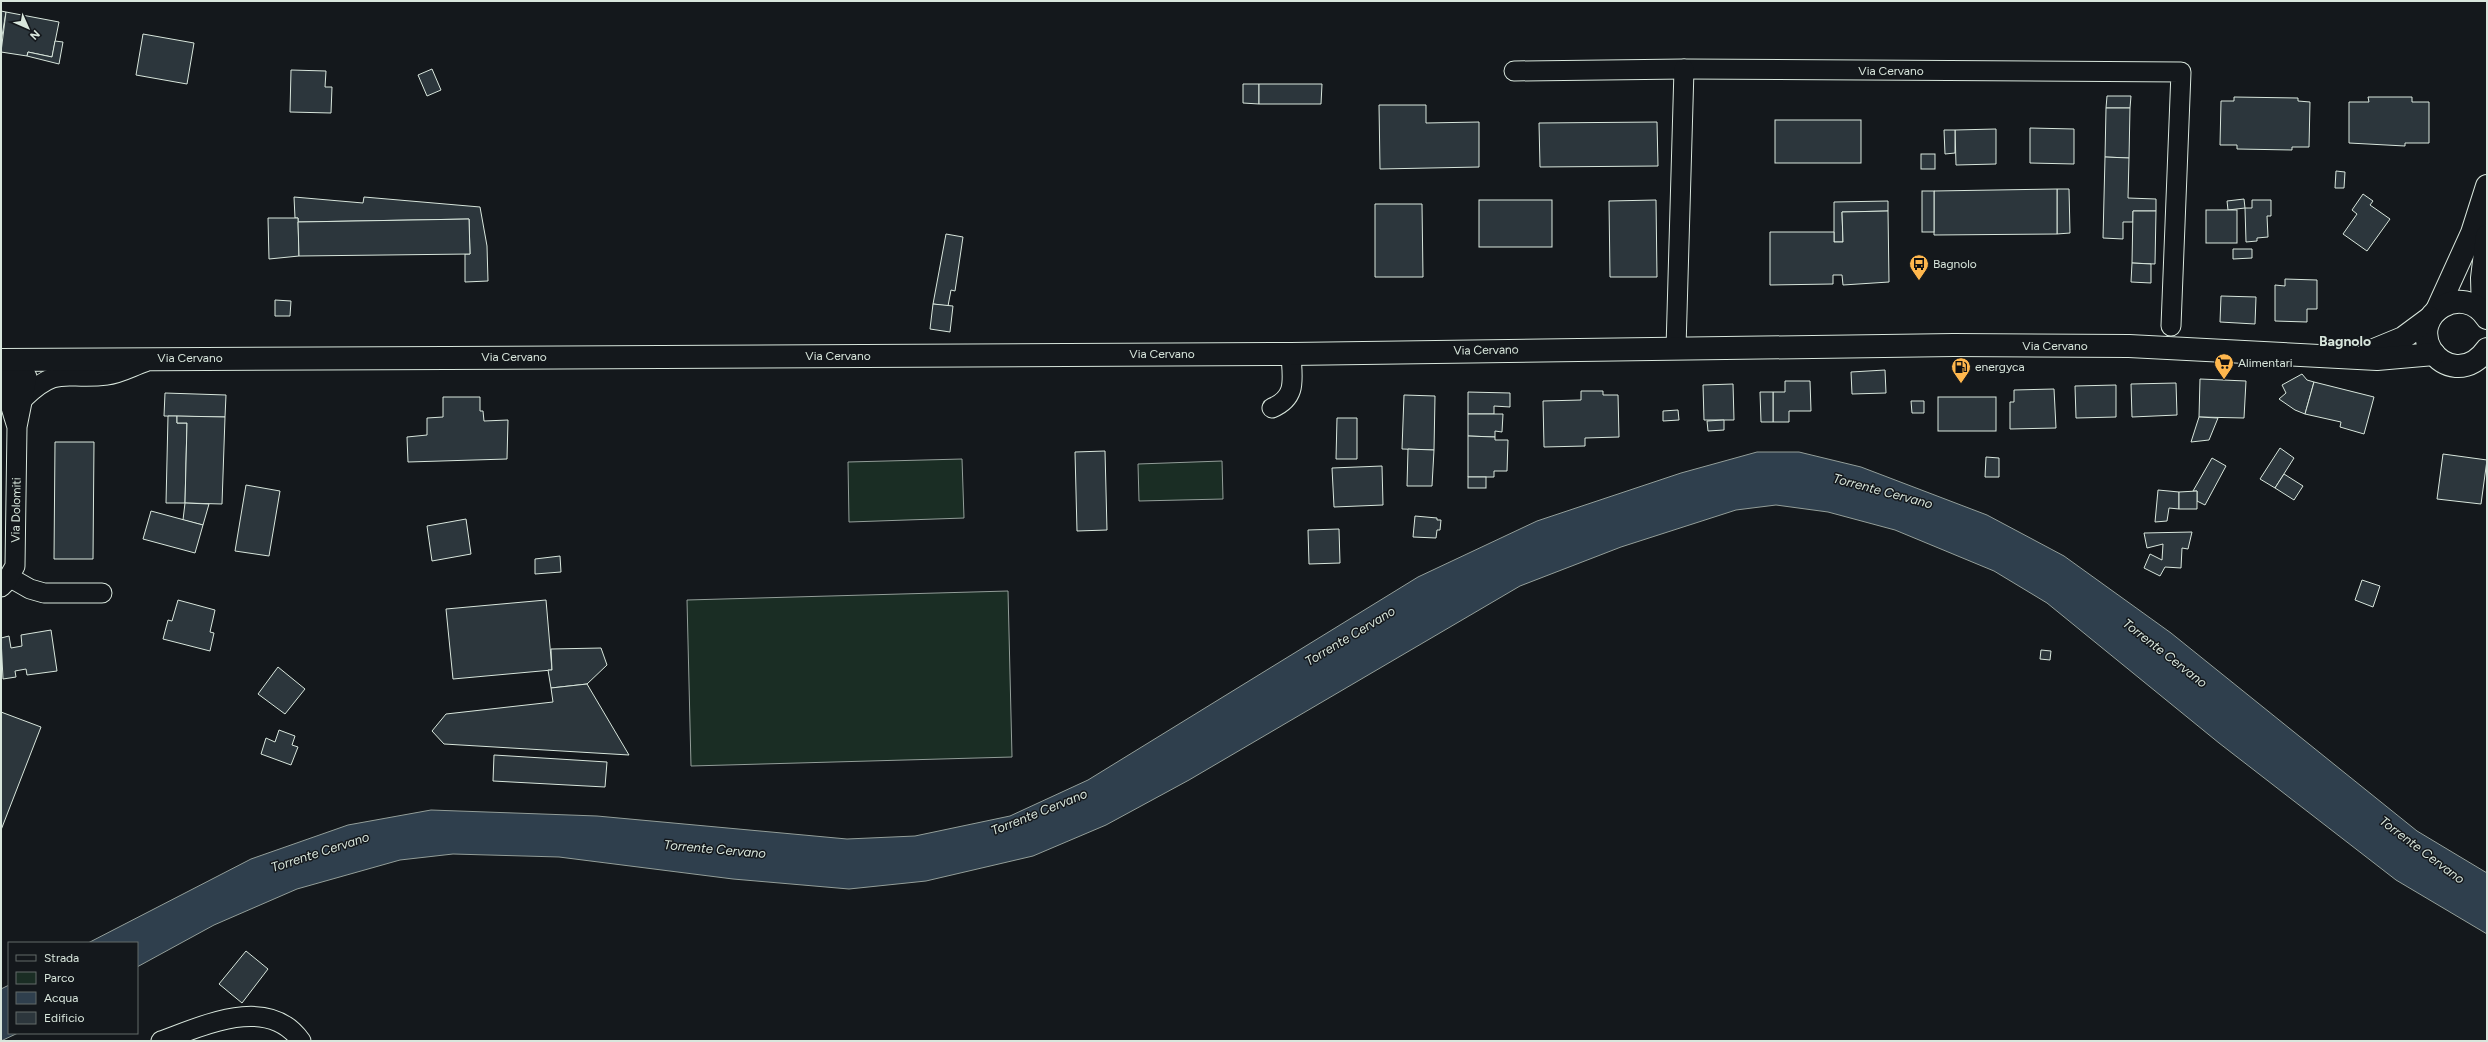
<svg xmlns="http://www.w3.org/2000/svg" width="2488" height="1042" font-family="Figtree,sans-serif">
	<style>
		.green { fill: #1a2d24; stroke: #939e99 }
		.water { fill: #2f3f4d; stroke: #939e99 }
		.building { fill: #2c363c; stroke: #d8e6dc }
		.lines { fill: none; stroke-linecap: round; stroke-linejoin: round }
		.street-casing { stroke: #d8e6dc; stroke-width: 21 }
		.secondary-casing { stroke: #d8e6dc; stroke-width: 24 }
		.street { stroke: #14181c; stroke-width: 19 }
		.secondary { stroke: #14181c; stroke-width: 22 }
		.labels { text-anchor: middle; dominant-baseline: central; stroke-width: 3; stroke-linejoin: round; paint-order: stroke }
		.street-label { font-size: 12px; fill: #d8e6dc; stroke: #14181c }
		.poi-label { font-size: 12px; fill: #d8e6dc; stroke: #14181c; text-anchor: start }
		.water-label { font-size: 13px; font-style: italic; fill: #d8e6dc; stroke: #14181c }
		.quarter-label { font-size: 14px; font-weight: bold; fill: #d8e6dc; stroke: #14181c }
	</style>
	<rect width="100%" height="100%" fill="#14181c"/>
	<g class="green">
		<polygon points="962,459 964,518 849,522 848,462"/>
		<polygon points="1222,461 1223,499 1139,501 1138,464"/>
		<polygon points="1008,591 1012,757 691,766 687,600"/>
	</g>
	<g class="water">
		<polygon points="1757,452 1799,452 1861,467 1987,515 2064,556 2171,633 2417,831 2487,873 2487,934 2396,880 2219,743 2047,603 1994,571 1895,530 1828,512 1776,505 1736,510 1621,547 1520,586 1189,780 1106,825 1033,856 926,881 849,889 733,879 559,857 453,854 400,860 297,889 214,925 137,967 137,943 88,943 251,859 348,825 431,810 597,816 847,839 915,836 1010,816 1088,780 1418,577 1537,521 1681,473"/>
		<polygon points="9,985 9,1033 18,1033 1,1041 1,989"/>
	</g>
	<g class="building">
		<polygon points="1,11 6,12 1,42"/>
		<polygon points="6,12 59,22 52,57 28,52 27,56 1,52"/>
		<polygon points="143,34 194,43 187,84 136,75"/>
		<polygon points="55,41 63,42 59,64 27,56 28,52 52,57"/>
		<polygon points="432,69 441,90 427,96 418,75"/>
		<polygon points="291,70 326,71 325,87 332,87 331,113 290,112"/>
		<polygon points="1243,84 1259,84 1259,104 1243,103"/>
		<polygon points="1259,84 1322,84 1321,104 1259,104"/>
		<polygon points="2107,96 2131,96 2130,108 2106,108"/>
		<polygon points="2234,97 2298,98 2298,101 2310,102 2309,147 2292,147 2292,150 2237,149 2237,145 2220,145 2221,101 2234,101"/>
		<polygon points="2368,97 2412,97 2412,102 2429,102 2429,143 2405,143 2405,146 2349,143 2349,102 2369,102"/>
		<polygon points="1379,105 1426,105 1426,123 1479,122 1479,167 1380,169"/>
		<polygon points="2106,108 2130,108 2129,158 2105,157"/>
		<rect x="1775" y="120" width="86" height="43"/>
		<polygon points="1657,122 1658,166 1540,167 1539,123"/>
		<polygon points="2030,128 2074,129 2074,164 2030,163"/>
		<polygon points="1996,129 1996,164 1956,165 1955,130"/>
		<polygon points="1944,130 1955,130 1955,153 1945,154"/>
		<rect x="1921" y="154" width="14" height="15"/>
		<polygon points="2105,157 2129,158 2128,198 2156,199 2156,211 2133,211 2133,222 2123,222 2123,239 2103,238"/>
		<polygon points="2336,171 2345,172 2344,188 2335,188"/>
		<polygon points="2057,189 2069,189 2070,233 2057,234"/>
		<polygon points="2057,189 2057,234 1934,235 1934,191"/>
		<rect x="1922" y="191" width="12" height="41"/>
		<polygon points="2363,194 2373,201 2370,205 2390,219 2367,251 2343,234 2357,214 2352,210"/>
		<polygon points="294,197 363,203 364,197 480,207 487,246 488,281 465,282 465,254 470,254 469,219 298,222 298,218 295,218"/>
		<polygon points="2244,199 2245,208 2228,210 2227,201"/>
		<rect x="1479" y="200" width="73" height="47"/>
		<polygon points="1656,200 1657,277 1610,277 1609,201"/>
		<polygon points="2252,200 2271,200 2271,216 2267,216 2268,237 2257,238 2257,241 2246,242 2245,208 2252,208"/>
		<polygon points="1888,201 1888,211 1842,212 1843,242 1834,242 1834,202"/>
		<polygon points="1375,204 1422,204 1423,277 1375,277"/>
		<rect x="2206" y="210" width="31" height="33"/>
		<polygon points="1888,211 1889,282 1843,285 1842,275 1833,275 1833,284 1770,285 1770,232 1834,232 1834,242 1843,242 1842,212"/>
		<polygon points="2133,211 2156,211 2155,264 2132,263"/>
		<polygon points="268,218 298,218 299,256 269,259"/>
		<polygon points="469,219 470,254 299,256 298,222"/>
		<polygon points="946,234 963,237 955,291 951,290 948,306 933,304"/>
		<polygon points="2233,249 2252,249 2252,258 2233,259"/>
		<polygon points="2132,263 2151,264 2151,283 2131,282"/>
		<polygon points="2285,279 2317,280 2317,309 2307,309 2307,322 2275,321 2275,285 2285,286"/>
		<polygon points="2221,296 2256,297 2255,324 2220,322"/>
		<polygon points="275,300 291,301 290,316 275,316"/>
		<polygon points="933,304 953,306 950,332 930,329"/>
		<polygon points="1885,370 1886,393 1852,394 1851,372"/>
		<polygon points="2302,374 2307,380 2314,382 2305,414 2295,410 2279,399 2286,393 2282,385"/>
		<polygon points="2200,379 2246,381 2244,418 2199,417"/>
		<polygon points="1785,381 1810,381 1811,411 1789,411 1789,422 1773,422 1773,392 1785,392"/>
		<polygon points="2314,382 2374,397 2364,434 2340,427 2341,422 2305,414"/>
		<polygon points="2176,383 2177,415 2132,417 2131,384"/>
		<polygon points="1733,384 1734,420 1704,420 1703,385"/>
		<polygon points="2116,385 2116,417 2076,418 2075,386"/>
		<polygon points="2054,389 2056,428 2010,429 2010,402 2014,402 2014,390"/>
		<polygon points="1581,391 1603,391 1603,395 1618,395 1619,437 1585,438 1585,446 1544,447 1543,401 1581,400"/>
		<polygon points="1468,392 1510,393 1510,407 1494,406 1494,414 1468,414"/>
		<polygon points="1760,392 1773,392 1773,422 1761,422"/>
		<polygon points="165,393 226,395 225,417 164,416"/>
		<polygon points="1404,395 1435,396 1434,450 1402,449"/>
		<polygon points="443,397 480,397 480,411 483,411 484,421 508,420 507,459 408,462 407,437 427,435 427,418 443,417"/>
		<rect x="1938" y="397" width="58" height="34"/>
		<polygon points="1911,401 1924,401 1924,413 1912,413"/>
		<polygon points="1678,410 1679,420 1663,421 1663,411"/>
		<polygon points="1468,414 1503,414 1502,432 1495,431 1495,437 1468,436"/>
		<polygon points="168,416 177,416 177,423 187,423 185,503 166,503"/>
		<polygon points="177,416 225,417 222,504 185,503 187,423 177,423"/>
		<polygon points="2199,417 2218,418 2209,440 2191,442"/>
		<polygon points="1337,418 1357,418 1357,459 1336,459"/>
		<polygon points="1724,420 1724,430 1708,431 1707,421"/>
		<polygon points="1468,436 1495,437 1495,440 1508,440 1507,471 1494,471 1494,477 1468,477"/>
		<polygon points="55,442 94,442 93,559 54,559"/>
		<polygon points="2280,448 2294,458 2275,488 2260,479"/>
		<polygon points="1408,449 1434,450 1432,486 1407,486"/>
		<polygon points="1105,451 1107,530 1077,531 1075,452"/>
		<polygon points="2443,454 2487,460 2481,504 2437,499"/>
		<polygon points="1986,457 1999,458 1999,477 1985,477"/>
		<polygon points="2212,458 2226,466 2205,505 2197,501 2197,491 2193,491"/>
		<polygon points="1382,466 1383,505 1334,507 1332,468"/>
		<polygon points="2284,474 2303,486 2294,500 2275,488"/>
		<rect x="1468" y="477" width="18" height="11"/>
		<polygon points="246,485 280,491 269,556 235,551"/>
		<polygon points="2158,490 2179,492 2179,509 2169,508 2167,521 2155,522"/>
		<polygon points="2197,491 2197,509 2179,509 2179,492"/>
		<polygon points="185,503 209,504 203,525 183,520"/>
		<polygon points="151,511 203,525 195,553 143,539"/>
		<polygon points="1415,516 1437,518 1437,520 1441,520 1440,530 1437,530 1436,538 1413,537"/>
		<polygon points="466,519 471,554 432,561 427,526"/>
		<polygon points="1339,529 1340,563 1309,564 1308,530"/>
		<polygon points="2192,532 2188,549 2182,548 2181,568 2165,567 2160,576 2144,568 2150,554 2162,560 2163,544 2147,548 2144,533"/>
		<polygon points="560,556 561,572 535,574 535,559"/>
		<polygon points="2362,580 2380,586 2373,607 2355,600"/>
		<polygon points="178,600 215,610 210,632 214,633 210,651 163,639 168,620 172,621"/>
		<polygon points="546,600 552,670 453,679 446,609"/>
		<polygon points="51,630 57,671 27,675 26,669 15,671 16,677 3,679 1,638 9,636 11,648 22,646 21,635"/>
		<polygon points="601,648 607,665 587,684 551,688 548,670 552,670 551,649"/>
		<polygon points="2041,650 2051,651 2050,660 2040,659"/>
		<polygon points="278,667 305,689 285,714 258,694"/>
		<polygon points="587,684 629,755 444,744 432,731 446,714 553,702 551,688"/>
		<polygon points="1,712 41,727 1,830"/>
		<polygon points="279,730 295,736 292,745 298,747 291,765 261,754 266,738 275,742"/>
		<polygon points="494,755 607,762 605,787 493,781"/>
		<polygon points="246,951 268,969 242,1003 219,984"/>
	</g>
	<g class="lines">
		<g class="street-casing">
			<g id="street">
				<polyline points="1514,71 1684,69 2181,72 2171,326"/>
				<polyline points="1676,348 1684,69"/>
				<path d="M24,398C59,364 66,381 107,375C119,374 133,366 145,362"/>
				<path d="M1272,408C1298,397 1292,378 1291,354"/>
				<polyline points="9,577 30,589 44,593 102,593"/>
				<path d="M1,587L6,582L15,566L17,427L27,377L18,359C0,383 9,400 17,427"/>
				<path d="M161,1041C203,1026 268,994 301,1041"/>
			</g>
		</g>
		<g class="secondary-casing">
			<g id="secondary">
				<polyline points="2437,310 2472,233 2487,186"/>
				<polyline points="2483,312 2482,278 2487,236"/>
				<path d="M2487,318C2463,281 2410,314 2431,350C2437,359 2446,365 2456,366C2469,367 2480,359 2487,349"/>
				<polyline points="2369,352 2403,338 2430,318"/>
				<polyline points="1,360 1291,354 1954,345 2129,346 2377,359 2434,354"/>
			</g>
		</g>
		<use href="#street" class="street"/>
		<use href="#secondary" class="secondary"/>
	</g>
	<defs>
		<g id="bus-pin" transform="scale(1)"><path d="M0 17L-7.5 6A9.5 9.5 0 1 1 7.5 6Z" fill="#ffb74d" stroke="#14181c"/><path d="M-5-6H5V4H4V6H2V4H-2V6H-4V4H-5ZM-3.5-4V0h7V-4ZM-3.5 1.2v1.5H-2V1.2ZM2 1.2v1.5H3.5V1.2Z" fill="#111"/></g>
		<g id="supermarket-pin" transform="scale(1)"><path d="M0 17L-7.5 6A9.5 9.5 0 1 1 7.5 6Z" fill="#ffb74d" stroke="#14181c"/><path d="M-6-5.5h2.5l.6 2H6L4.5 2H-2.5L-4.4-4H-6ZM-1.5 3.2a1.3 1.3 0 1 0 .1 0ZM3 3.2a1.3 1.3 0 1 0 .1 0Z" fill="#111"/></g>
		<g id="fuel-pin" transform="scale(1)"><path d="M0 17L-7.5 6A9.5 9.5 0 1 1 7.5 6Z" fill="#ffb74d" stroke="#14181c"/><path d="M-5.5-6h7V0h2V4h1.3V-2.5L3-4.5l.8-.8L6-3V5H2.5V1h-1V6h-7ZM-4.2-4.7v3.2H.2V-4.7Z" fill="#111"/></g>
	</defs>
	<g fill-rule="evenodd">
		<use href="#bus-pin" x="1919" y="264"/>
		<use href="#supermarket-pin" x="2224" y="363"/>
		<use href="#fuel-pin" x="1961" y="367"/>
	</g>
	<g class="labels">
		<g class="street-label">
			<text x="1891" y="71">Via Cervano</text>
			<text x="2055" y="346">Via Cervano</text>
			<text transform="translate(1486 350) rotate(-1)">Via Cervano</text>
			<text x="1162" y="354">Via Cervano</text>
			<text x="838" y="356">Via Cervano</text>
			<text x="514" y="357">Via Cervano</text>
			<text x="190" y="358">Via Cervano</text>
			<text transform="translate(16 510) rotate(-89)">Via Dolomiti</text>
		</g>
		<g class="poi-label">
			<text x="1933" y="264">Bagnolo</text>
			<text x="2238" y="363">Alimentari</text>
			<text x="1975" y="367">energyca</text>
		</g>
		<g class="water-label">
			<text transform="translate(1883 491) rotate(15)">Torrente Cervano</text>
			<text transform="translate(1350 636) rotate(-31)">Torrente Cervano</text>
			<text transform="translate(2165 653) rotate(38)">Torrente Cervano</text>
			<text transform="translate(1039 812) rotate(-22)">Torrente Cervano</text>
			<text transform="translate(715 849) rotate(5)">Torrente Cervano</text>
			<text transform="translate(2422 850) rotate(37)">Torrente Cervano</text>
			<text transform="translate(320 852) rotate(-18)">Torrente Cervano</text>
		</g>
		<g class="quarter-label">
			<text x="2345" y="341">Bagnolo</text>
		</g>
	</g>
	<rect width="2488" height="1042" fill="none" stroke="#d8e6dc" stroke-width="4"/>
	<rect x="8" y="942" width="130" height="92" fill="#14181c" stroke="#626a69"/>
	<rect x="16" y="955" width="20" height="6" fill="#14181c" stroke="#626a69"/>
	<text x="44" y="962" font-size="12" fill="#d8e6dc">Strada</text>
	<rect x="16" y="972" width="20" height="12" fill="#1a2d24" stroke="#626a69"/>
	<text x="44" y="982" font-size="12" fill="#d8e6dc">Parco</text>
	<rect x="16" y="992" width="20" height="12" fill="#2f3f4d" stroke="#626a69"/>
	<text x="44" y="1002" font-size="12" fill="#d8e6dc">Acqua</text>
	<rect x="16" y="1012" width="20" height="12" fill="#2c363c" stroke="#626a69"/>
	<text x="44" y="1022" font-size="12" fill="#d8e6dc">Edificio</text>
	<g transform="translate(28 28) rotate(135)" stroke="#14181c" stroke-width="3" paint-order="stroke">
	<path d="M0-3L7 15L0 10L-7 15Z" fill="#d8e6dc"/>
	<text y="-6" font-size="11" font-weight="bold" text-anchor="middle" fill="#d8e6dc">N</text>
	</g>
</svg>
